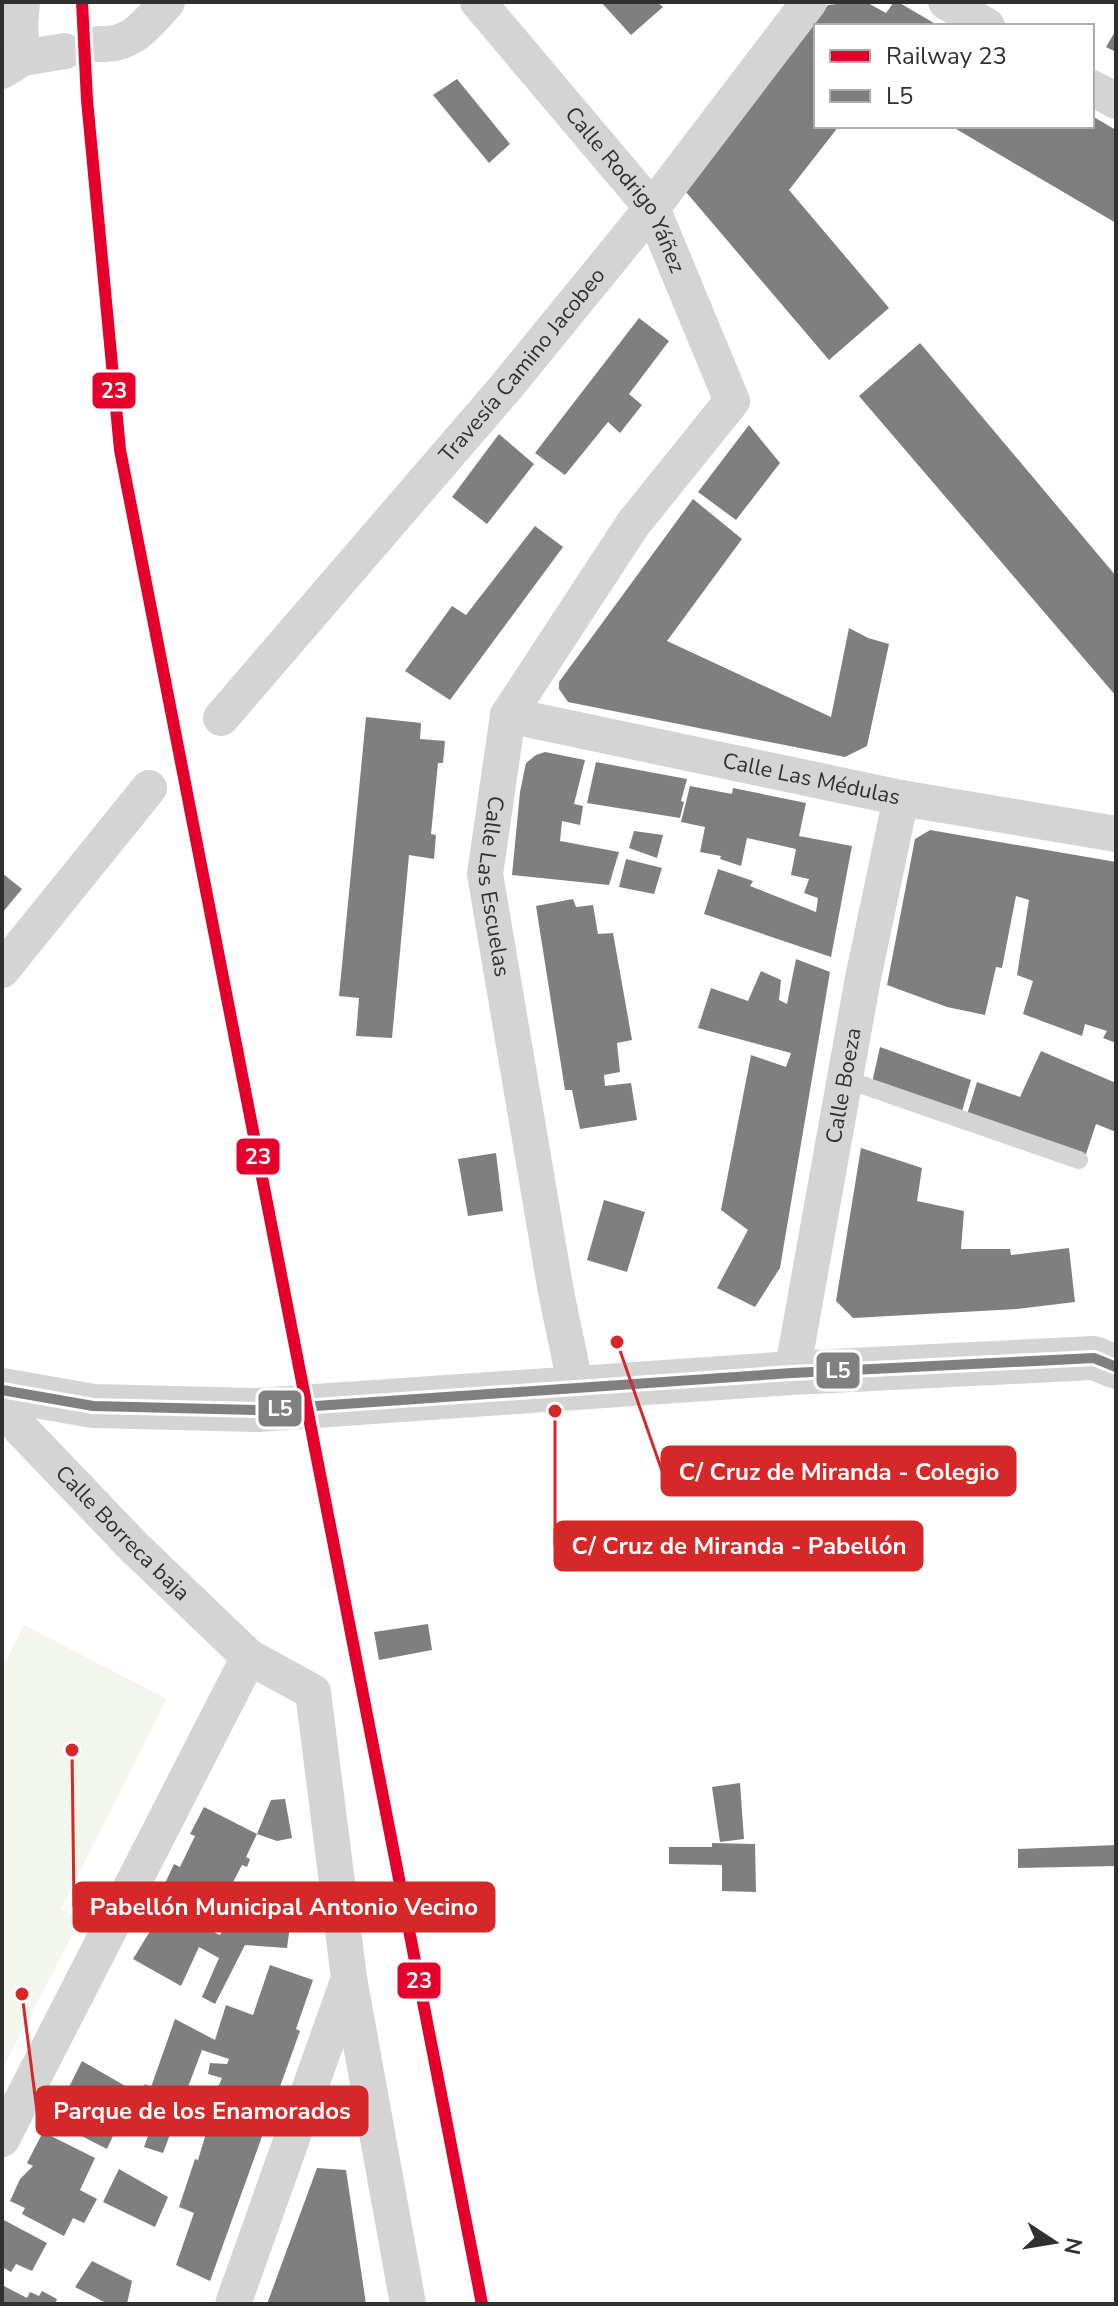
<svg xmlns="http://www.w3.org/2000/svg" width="1118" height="2306" font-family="'Nunito Sans',sans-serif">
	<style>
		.green { fill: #f2f6ec }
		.building { fill: #7f7f7f }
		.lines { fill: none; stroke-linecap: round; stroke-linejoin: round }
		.service { stroke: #d4d4d4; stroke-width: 18 }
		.minor { stroke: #d4d4d4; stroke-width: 36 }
		.tertiary { stroke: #d4d4d4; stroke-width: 44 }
		.bus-1-casing { stroke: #fff; stroke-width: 16 }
		.bus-1 { stroke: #808080; stroke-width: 10 }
		.rail-1-casing { stroke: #fff; stroke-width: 18 }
		.rail-1 { stroke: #e4002b; stroke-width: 12 }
		.labels { text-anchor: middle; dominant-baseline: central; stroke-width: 8; stroke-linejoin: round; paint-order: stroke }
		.street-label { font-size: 22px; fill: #303030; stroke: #fff }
		.leader { fill: none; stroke: #d62828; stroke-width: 3 }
		.callout-dot { fill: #d62828; stroke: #fff; stroke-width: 3 }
		.callout { fill: #d62828; stroke: #d62828; stroke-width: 3 }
		.callout-label { font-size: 24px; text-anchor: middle; font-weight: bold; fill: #fff }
		.line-badge { stroke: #fff; stroke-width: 3 }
		.badge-label { font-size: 22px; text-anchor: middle; font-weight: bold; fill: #fff }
	</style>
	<rect width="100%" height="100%" fill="#fff"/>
	<polygon class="green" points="24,1625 167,1699 61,1909 81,1918 2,2070 2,1669"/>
	<g class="building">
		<polygon points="601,2 657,2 663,7 631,35"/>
		<polygon points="856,2 866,2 886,13 894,2 898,2 939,26 816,26 816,126 839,126 789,190 889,308 829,360 686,192 828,5"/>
		<polygon points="1116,30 1116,52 1106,47"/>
		<polygon points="457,79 510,144 489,163 433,95"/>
		<polygon points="1092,116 1116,130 1116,223 951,126 1092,126"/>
		<polygon points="639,318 669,341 629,394 642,405 620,433 608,422 565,475 535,453"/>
		<polygon points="920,343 1116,576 1116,696 859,396"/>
		<polygon points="749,425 780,463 736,520 698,492"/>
		<polygon points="499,434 534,464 487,524 452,497"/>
		<polygon points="693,499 742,539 667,641 831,717 849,628 868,638 889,644 867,746 845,757 568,702 559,689 559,682"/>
		<polygon points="535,526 563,547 450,700 405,671 452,606 466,615"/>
		<polygon points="366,717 421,723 420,739 445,741 443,763 438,763 431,834 436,835 434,859 409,855 392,1038 356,1036 359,998 339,996"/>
		<polygon points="545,752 585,760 574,804 583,806 580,825 562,821 560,841 619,852 609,885 512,875 520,792 526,763 536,755"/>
		<polygon points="596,762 687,779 681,801 684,802 680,818 587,803"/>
		<polygon points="690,786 732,794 733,788 806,803 799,836 852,846 831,957 704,914 718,869 753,881 750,886 816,912 818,898 804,893 809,879 791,875 796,849 747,838 741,866 720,859 721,856 700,852 705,827 681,822"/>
		<polygon points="930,830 1116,862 1116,1043 1103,1038 1107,1031 1085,1024 1082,1036 1023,1014 1033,981 1017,975 1029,900 1016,896 1002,968 996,967 985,1015 947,1007 887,985 915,839"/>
		<polygon points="634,831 663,835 657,858 629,848"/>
		<polygon points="626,859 662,868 654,894 619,887"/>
		<polygon points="2,873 22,889 2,913"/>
		<polygon points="573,899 576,907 593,905 598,934 613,933 632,1040 617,1043 620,1072 604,1075 605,1086 631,1083 637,1120 580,1129 572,1090 565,1090 536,906"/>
		<polygon points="796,959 830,972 780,1268 755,1307 717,1288 748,1230 721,1210 751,1055 786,1067 791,1053 698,1028 711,988 748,1001 761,971 781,980 779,1000 787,1004"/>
		<polygon points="880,1047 971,1080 961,1115 872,1083"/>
		<polygon points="1041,1051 1116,1083 1116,1132 1096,1124 1085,1157 966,1118 977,1082 1020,1097"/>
		<polygon points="861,1148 922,1168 917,1201 964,1211 961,1249 1010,1249 1011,1255 1069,1248 1075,1302 1017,1309 853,1318 836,1301"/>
		<polygon points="496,1153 503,1211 468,1216 458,1159"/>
		<polygon points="604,1200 645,1212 627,1272 587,1260"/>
		<polygon points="428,1624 432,1650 379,1660 374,1632"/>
		<polygon points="740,1783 744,1839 720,1842 712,1787"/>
		<polygon points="285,1799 292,1838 277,1841 257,1834 271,1800"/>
		<polygon points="204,1807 257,1834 246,1857 250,1859 247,1867 242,1865 231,1886 235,1887 231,1895 228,1894 215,1919 160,1894 174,1864 180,1867 195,1836 190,1834"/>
		<polygon points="712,1843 755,1844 756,1892 722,1891 722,1865 669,1864 669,1847 712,1847"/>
		<polygon points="1116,1845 1116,1866 1018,1868 1018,1849"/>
		<polygon points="245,1882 266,1890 250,1924 290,1926 287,1948 245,1945 215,2004 202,1997 219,1958 199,1947 181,1986 133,1959 155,1923 163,1927 171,1911 220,1935"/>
		<polygon points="270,1965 313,1980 296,2029 300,2031 210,2281 176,2265 194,2213 179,2207 195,2159 198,2160 213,2110 209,2108 222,2078 208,2074 210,2063 227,2064 229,2059 202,2050 163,2153 144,2147 149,2133 130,2128 130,2117 145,2084 151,2087 175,2019 215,2040 226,2005 253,2015"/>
		<polygon points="82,2061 127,2087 121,2101 107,2093 90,2124 113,2136 107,2149 52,2121"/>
		<polygon points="43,2132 95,2158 80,2190 97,2199 84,2223 73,2218 64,2236 22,2214 25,2208 10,2201 20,2179 33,2166 27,2163"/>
		<polygon points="317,2168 346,2170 366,2304 267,2304"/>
		<polygon points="119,2169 168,2197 155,2227 103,2202"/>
		<polygon points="2,2219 47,2243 32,2271 16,2264 11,2272 2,2267"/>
		<polygon points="92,2261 132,2281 127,2304 108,2304 75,2287"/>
		<polygon points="2,2285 27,2298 30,2292 39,2296 42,2291 57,2299 55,2304 2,2304"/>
	</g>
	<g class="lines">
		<polyline class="service" points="845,1079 1079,1160"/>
		<g class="minor">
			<polyline points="22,2 20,27 23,58"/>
			<path id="s1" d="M478,2L652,208L732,401L633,524L508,715L485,874L556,1292L576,1388"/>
			<polyline points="946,2 987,26"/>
			<path d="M98,44C131,47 146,25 167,2"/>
			<polyline points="2,71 23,58 65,51"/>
			<polyline points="1092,88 1116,101"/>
			<path id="s2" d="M508,715L901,798L1116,834"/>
			<path id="s3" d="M221,718L506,387L652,208L809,2"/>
			<polyline points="2,970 149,788"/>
			<path id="s4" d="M792,1373L863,978L901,798"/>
			<path id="s5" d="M2,1405L21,1429L134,1547L249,1657L313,1692L349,1978L408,2304"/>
			<polyline points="2,2139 249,1657"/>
			<polyline points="233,2304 348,1981"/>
		</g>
		<polyline class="tertiary" points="2,1390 93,1406 258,1410 792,1373 1094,1358 1116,1367"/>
		<g class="bus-1-casing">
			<polyline id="bus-1" points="2,1390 93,1406 258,1410 792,1373 1094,1358 1116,1367"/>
		</g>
		<use href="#bus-1" class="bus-1"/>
		<g class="rail-1-casing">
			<polyline id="rail-1" points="82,2 87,100 120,450 482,2304"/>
		</g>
		<use href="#rail-1" class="rail-1"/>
	</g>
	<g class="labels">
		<g class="street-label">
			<text stroke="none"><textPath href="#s1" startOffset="240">Calle Rodrigo Yáñez</textPath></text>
			<text stroke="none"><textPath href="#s3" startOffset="464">Travesía Camino Jacobeo</textPath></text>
			<text stroke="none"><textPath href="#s2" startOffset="310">Calle Las Médulas</textPath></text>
			<text stroke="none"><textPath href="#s1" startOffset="1038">Calle Las Escuelas</textPath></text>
			<text stroke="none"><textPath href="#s4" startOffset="292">Calle Boeza</textPath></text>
			<text stroke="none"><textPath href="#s5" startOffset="176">Calle Borreca baja</textPath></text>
		</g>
	</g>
	<path class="leader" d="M617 1342L662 1471M555 1411L555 1546M72 1750L74 1907M22 1994L37 2111"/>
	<g class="callout-dot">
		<circle cx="617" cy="1342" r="8"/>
		<circle cx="555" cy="1411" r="8"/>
		<circle cx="72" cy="1750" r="8"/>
		<circle cx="22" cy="1994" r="8"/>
	</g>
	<g class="callout">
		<rect x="662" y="1447" width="353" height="48" rx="8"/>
		<rect x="555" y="1522" width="367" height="48" rx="8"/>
		<rect x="74" y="1883" width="420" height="48" rx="8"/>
		<rect x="37" y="2087" width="330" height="48" rx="8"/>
	</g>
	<g class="callout-label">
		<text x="839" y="1480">C/ Cruz de Miranda - Colegio</text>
		<text x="739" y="1554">C/ Cruz de Miranda - Pabellón</text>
		<text x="284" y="1915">Pabellón Municipal Antonio Vecino</text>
		<text x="202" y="2119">Parque de los Enamorados</text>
	</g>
	<g class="line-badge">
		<rect x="91" y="371" width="46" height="39" rx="8" fill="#e4002b"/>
		<rect x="235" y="1137" width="46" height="39" rx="8" fill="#e4002b"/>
		<rect x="815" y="1351" width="46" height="39" rx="8" fill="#808080"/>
		<rect x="257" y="1389" width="46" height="39" rx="8" fill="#808080"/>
		<rect x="396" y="1961" width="46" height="39" rx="8" fill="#e4002b"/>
	</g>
	<g class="badge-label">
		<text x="114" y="398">23</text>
		<text x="258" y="1164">23</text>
		<text x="838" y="1378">L5</text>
		<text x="280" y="1416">L5</text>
		<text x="419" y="1988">23</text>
	</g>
	<rect width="1118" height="2306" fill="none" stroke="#303030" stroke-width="8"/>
	<rect x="814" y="24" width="280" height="104" fill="#ffffff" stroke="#acacac" stroke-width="2"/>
	<rect x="830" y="50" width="40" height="12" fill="#e4002b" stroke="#acacac" stroke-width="2"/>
	<text x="886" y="64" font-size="24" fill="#303030">Railway 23</text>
	<rect x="830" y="90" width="40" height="12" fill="#808080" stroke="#acacac" stroke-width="2"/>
	<text x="886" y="104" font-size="24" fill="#303030">L5</text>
	<g transform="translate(1054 2242) rotate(102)" stroke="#ffffff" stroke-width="6" paint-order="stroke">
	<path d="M0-6L14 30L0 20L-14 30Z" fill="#303030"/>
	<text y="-12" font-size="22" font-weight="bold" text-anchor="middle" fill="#303030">N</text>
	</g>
</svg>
